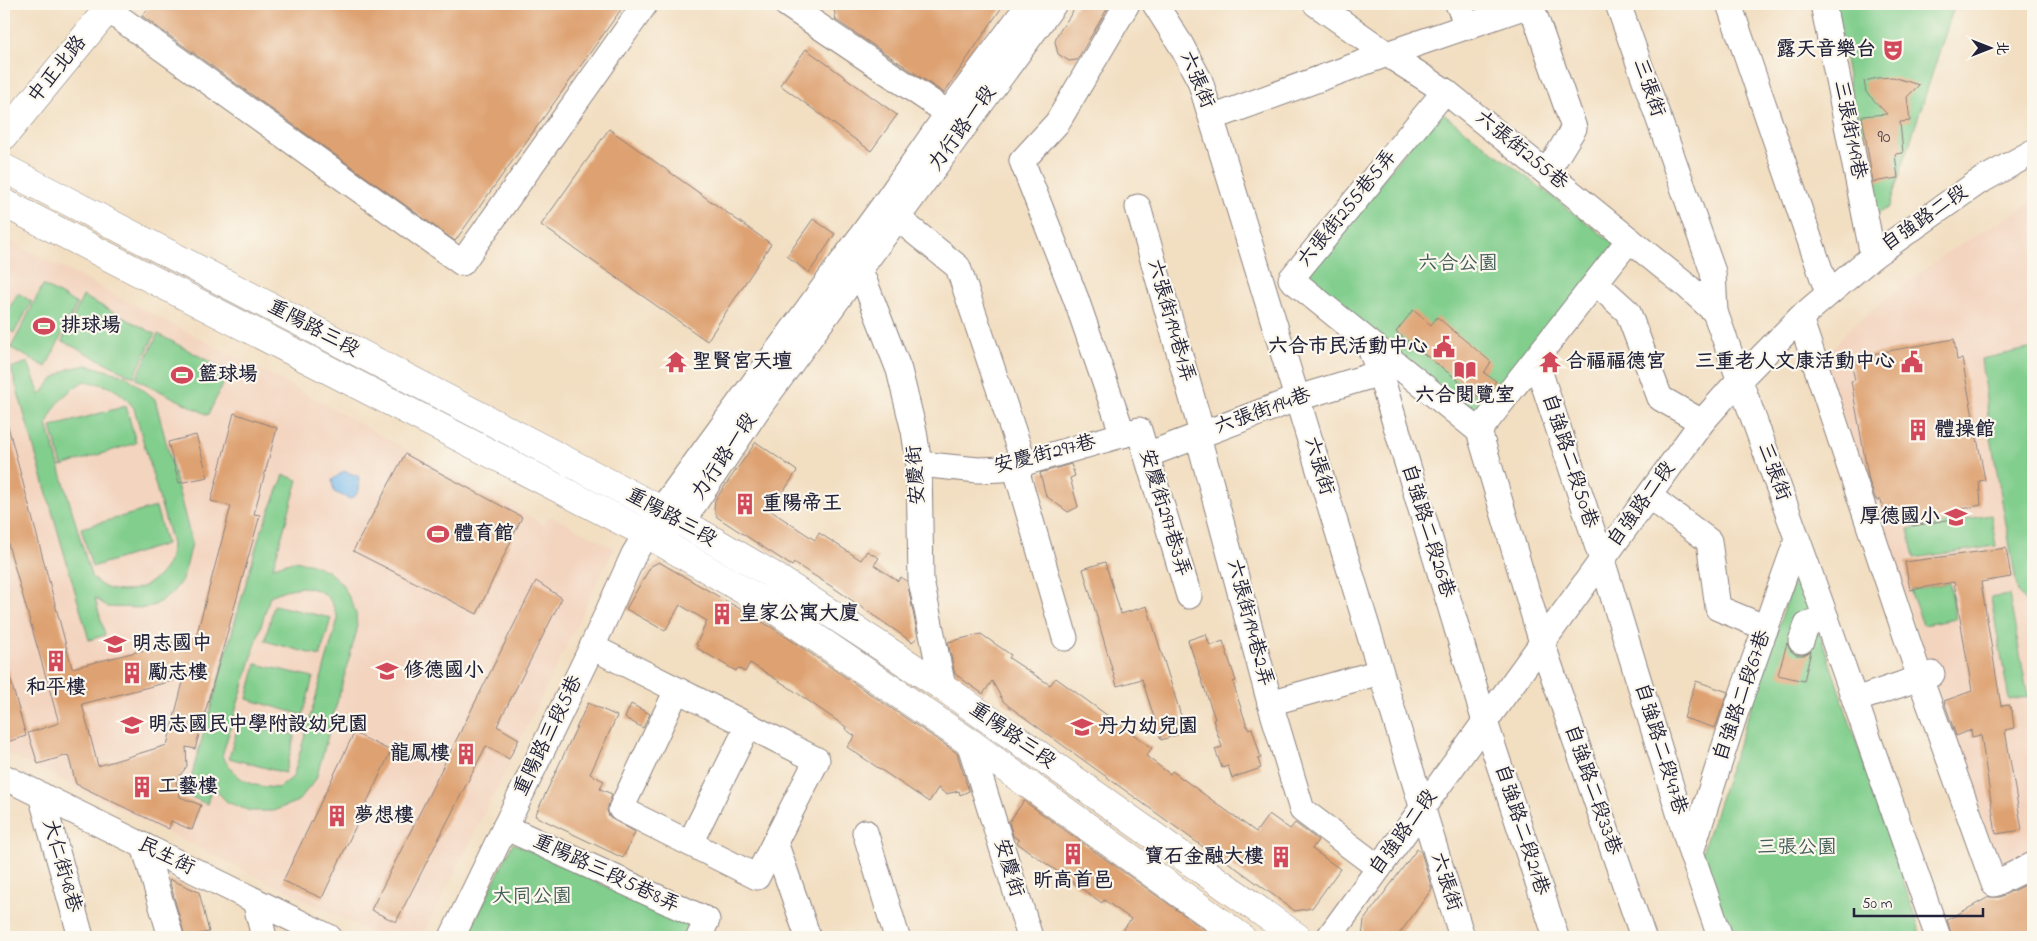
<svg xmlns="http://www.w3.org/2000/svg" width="2037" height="941" font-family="'Indie Flower','LXGW WenKai TC',sans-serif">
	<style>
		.built { fill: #f3d4bf }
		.green { fill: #81ce8d; stroke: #527864; fill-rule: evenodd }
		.water { fill: #78baed; stroke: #4d6e94 }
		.building { fill: #dea272; fill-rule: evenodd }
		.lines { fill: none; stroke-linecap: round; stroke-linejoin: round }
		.minor-casing { stroke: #8a807e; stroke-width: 27 }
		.major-casing { stroke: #8a807e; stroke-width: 29 }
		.minor { stroke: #fff; stroke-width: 25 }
		.major { stroke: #fff; stroke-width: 28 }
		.labels { text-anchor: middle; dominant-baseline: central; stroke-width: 4.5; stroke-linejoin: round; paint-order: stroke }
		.number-label { font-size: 18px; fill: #514249 }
		.poi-label { font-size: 20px; font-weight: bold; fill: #22223b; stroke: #fbf7ec; text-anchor: start }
		.street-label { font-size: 20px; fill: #22223b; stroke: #fbf7ec }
		.park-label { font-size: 20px; fill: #435e58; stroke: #fbf7ec }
	</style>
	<rect width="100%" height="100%" fill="#fbf7ec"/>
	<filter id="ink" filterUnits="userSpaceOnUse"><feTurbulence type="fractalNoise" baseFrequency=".02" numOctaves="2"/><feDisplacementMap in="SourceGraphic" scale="10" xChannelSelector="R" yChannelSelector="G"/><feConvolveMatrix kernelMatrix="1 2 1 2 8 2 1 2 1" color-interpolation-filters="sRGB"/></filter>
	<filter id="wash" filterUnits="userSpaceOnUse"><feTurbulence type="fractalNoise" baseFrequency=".0096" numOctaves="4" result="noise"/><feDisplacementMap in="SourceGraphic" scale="20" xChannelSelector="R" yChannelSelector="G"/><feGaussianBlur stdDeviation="1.12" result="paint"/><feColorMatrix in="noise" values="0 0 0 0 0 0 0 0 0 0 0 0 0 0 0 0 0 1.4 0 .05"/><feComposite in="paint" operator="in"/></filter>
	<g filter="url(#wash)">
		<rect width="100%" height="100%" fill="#f2dec1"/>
		<g class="built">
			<polygon points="2033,202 2033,859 2003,878 1824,360 1849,328 1946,253"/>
			<polygon points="4,238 282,381 545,525 549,515 614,548 506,770 422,937 380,937 4,752"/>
		</g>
		<g class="green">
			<polygon points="1836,4 1955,4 1889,207 1871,218"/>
			<polygon points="1438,110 1616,245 1478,419 1302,282"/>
			<polygon points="43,285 77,304 46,367 11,348"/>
			<polygon points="18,293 32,302 14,333 4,327 4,317"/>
			<polygon points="83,296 155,334 134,377 62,341"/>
			<polygon points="158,334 229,372 208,415 136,379"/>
			<polygon points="2033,348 2033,611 2018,593 1990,432 1981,359"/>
			<path d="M28,362L40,395L54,378L68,369L87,365L126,376L155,399L192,543L187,564L182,580L171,594L155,605L144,608L108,607L95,598L105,635L89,640L11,368ZM84,381C109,385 118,388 134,408L172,544C171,550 171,558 168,563C157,584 130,597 107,588C101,586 95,580 91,576L47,424C55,403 65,393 84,381Z"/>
			<polygon points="126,406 136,443 62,466 51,427"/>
			<path d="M284,475L298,480L273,567L293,561L309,563L328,571L342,584L352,603L356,614L357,630L316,779L298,801L273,811H250L227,802L212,786L207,804L186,795L259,537ZM302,587C326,590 331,597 338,619L293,777L279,788C247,786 240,782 222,756L270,596L285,590Z"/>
			<polygon points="156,507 166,544 92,567 81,528"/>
			<polygon points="1991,515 1996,546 1914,558 1908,529"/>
			<polygon points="1798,568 1922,937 1731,937 1701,855"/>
			<polygon points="1950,583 1956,619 1923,625 1910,590"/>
			<polygon points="2009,595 2028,697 2009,700 1991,598"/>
			<polygon points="274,605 331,618 320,656 265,641"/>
			<polygon points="256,664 313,677 303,715 247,699"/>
			<polygon points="239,722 295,735 285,773 229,758"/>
			<polygon points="513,843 696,928 691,937 467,937"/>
		</g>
		<path class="water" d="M344,471L358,476C361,487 360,494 350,499L334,492L332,480Z"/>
		<g id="blocks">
			<g class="building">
				<polygon points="152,4 625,4 455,241 142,16"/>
				<polygon points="833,4 1004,4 944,93 836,20"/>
				<polygon points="1078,4 1110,4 1077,60 1069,61 1058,54 1055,42 1057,35"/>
				<polygon points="806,49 897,115 871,151 780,85"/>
				<polygon points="1893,77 1919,85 1907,97 1910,121 1900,122 1903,153 1895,154 1898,178 1873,182 1862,116 1887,114 1866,92 1864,81 1878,78"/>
				<polygon points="609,129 771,244 707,341 541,225"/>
				<polygon points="813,219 835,234 809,273 787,256"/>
				<polygon points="1413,310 1431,325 1437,317 1491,362 1484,373 1496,381 1482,399 1396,332"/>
				<polygon points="1954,339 1957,360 1962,359 1985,480 1979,481 1981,505 1962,509 1958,518 1913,526 1906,519 1886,522 1881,500 1876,500 1869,481 1851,381 1855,380 1850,358"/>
				<path d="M234,413L277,428L254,514L260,515L195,749L186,747L187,766L176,781L180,797L201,805L192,830L171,821L169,829L76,784L68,755L38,764L28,733L59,723L6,537L4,538V426H8L72,668L196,637L231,506L211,501ZM184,678L167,745L98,766L82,704Z"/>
				<polygon points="196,435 208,477 179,483 168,442"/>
				<polygon points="756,442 797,471 771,511 815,540 819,533 861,560 867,551 879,558 874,565 898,581 901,577 907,581 918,637 912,642 834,588 794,563 792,566 717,517 714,509 715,500"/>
				<polygon points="405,454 522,517 477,614 353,551"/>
				<polygon points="1071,464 1075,476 1070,478 1078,507 1068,512 1046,496 1040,473"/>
				<polygon points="2006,548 2011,577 1981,582 2001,706 2009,705 2012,711 2014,728 2005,730 2022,830 1996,834 1981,735 1972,737 1971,730 1956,736 1944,701 1972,691 1954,582 1910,590 1905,562"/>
				<polygon points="659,562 773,628 957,753 969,791 960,795 959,791 946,794 938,788 929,802 847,747 855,736 845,729 846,727 787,686 750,663 745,672 738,668 736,671 697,648 698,646 696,645 707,621 680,605 665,631 626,609 651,566"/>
				<polygon points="1105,562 1121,614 1147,606 1186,732 1161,740 1142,679 1117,686 1083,569"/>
				<polygon points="536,581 562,598 497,726 519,739 509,759 486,746 396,922 371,910"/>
				<polygon points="981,634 1011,655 1009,658 1050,685 1056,678 1152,748 1146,756 1170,774 1172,771 1256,832 1269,814 1290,829 1295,823 1318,840 1312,849 1340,869 1312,908 1295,911 1225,860 1224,862 1010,707 1003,701 992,681 983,694 955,674 948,642"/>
				<polygon points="1206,634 1210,646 1223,641 1236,681 1233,682 1238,699 1248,729 1252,728 1261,758 1258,759 1261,768 1232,778 1228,766 1222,768 1215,749 1222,747 1213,720 1215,719 1188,640"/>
				<polygon points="1787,643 1790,650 1796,655 1804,655 1811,651 1804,681 1778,675"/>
				<polygon points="4,670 8,670 26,736 4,743"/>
				<polygon points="1696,681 1728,692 1715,728 1684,718"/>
				<polygon points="588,703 617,716 590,774 604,781 600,789 612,794 607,810 609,817 635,832 623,858 535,816"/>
				<polygon points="631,704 650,714 643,728 625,718"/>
				<polygon points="354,733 391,751 322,898 283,881"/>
				<polygon points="1024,801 1215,937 1118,937 1131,919 1104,900 1102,903 1017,843 1019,840 1013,836 1009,822"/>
				<polygon points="1417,849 1421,852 1432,889 1397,937 1362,937 1364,920"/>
				<polygon points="169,879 199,892 209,932 185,937"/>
				<polygon points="2033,881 2033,930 2020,937 1952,937 1947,920 1989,897 2000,897"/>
			</g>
		</g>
	</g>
	<g filter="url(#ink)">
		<use href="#blocks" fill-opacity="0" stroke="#8a807e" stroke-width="1"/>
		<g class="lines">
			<g class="minor-casing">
				<g id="minor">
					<polyline points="786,4 948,113"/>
					<polyline points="1155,4 1181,45 1200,81 1462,937"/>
					<polyline points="1316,4 1387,54 1445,91 1688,287 1715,312"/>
					<polyline points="1458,4 1468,27"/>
					<polyline points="1521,4 1535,16 1574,128 1547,172"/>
					<polyline points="1618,4 1713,272 1715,312 1826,618 1938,937"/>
					<polyline points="1729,4 1828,293"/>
					<polyline points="1823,4 1873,256"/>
					<polyline points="107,9 462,263 645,4"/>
					<polyline points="1445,91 1291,279 1479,431"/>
					<polyline points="1212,118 1387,54 1532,4"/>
					<polyline points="1138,207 1200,426 1198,436 1270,703 1302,810 1379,868"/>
					<polyline points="885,208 958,267 1024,463 1017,473 1065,638"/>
					<polyline points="860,270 899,370 914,431 919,464 921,581 943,687"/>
					<polyline points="1596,283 1628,312 1660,398 1702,422"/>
					<polyline points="1800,318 1920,678 1994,884 2033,865"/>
					<polyline points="1367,341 1380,373 1485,722 1556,937"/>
					<polyline points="1536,361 1602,560 1691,852 1720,937"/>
					<polyline points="1479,431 1542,643 1643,937"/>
					<polyline points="1479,431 1629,240"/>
					<polyline points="1123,435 1076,299 1022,161 1057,123 1127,4"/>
					<polyline points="1147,455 1298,398 1380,373"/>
					<polyline points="919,464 978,470 1003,469 1139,430 1189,596"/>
					<polyline points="1649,496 1709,541 1718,608 1766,628"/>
					<polyline points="663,528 682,522 762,403 1054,4"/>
					<polyline points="1801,641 1807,625 1826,618"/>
					<polyline points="592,647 817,760 757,877 621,809 677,690"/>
					<polyline points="1855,700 1932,674"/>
					<polyline points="1270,703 1380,672"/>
					<polyline points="969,742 1030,937"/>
					<polyline points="4,777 329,937"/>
					<polyline points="41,795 81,937"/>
					<polyline points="505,827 707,920 699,937"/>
					<polyline points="865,832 897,937"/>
					<polyline points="775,842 808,937"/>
					<polyline points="690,843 748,726"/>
					<polyline points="144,846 171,937"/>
					<polyline points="1691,852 1735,714 1797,540"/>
					<polyline points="255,901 264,937"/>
					<polyline points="452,937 592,647 634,554 661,510 883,206 948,113 1029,4"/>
					<polyline points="1329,937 1702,422 1740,379 1800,318 1873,256 1977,183 2033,152"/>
				</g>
			</g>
			<g class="major-casing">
				<g id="major">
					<polyline points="4,136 112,4"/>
					<polyline points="4,168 661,510 769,573 943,687 1297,937"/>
					<polyline points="4,203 647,534 762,601 969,742 1241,937"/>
				</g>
			</g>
			<use href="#minor" class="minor"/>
			<use href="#major" class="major"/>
		</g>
	</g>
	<defs>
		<g id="theatre-bare" transform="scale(1.725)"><path d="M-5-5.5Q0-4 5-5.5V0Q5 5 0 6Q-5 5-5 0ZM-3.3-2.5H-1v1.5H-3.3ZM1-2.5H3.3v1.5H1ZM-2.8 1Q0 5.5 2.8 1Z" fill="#d1495b" stroke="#fbf7ec" stroke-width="2.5" paint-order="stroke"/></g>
		<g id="stadium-bare" transform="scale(1.725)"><path d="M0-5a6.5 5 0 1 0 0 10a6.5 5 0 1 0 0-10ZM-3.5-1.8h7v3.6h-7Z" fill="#d1495b" stroke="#fbf7ec" stroke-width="2.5" paint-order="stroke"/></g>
		<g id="civic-bare" transform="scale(1.725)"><path d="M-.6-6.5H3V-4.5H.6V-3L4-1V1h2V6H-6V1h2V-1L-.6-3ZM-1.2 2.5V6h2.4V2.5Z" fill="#d1495b" stroke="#fbf7ec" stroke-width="2.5" paint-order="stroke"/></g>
		<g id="temple-bare" transform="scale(1.725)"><path d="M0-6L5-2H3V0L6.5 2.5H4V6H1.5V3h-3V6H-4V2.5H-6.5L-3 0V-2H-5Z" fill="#d1495b" stroke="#fbf7ec" stroke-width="2.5" paint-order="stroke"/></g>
		<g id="library-bare" transform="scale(1.725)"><path d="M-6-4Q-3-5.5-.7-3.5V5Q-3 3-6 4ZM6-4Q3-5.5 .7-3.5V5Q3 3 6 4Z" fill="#d1495b" stroke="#fbf7ec" stroke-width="2.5" paint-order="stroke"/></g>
		<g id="building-bare" transform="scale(1.725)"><path d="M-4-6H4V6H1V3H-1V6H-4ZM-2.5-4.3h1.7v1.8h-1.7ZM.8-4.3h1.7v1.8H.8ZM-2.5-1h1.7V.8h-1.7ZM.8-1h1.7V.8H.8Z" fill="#d1495b" stroke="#fbf7ec" stroke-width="2.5" paint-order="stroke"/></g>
		<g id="school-bare" transform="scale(1.725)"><path d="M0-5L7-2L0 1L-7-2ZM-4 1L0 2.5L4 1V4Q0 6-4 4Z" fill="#d1495b" stroke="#fbf7ec" stroke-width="2.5" paint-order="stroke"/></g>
	</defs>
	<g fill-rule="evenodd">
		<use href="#theatre-bare" x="1893" y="50"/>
		<use href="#stadium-bare" x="44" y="326"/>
		<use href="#civic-bare" x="1444" y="347"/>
		<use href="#temple-bare" x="676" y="362"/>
		<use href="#temple-bare" x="1550" y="362"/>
		<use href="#civic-bare" x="1912" y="362"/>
		<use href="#library-bare" x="1465" y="370"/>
		<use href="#stadium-bare" x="182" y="375"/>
		<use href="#building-bare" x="1918" y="430"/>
		<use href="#building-bare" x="745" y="504"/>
		<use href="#school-bare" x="1956" y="517"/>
		<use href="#stadium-bare" x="438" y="534"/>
		<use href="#building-bare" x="722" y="614"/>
		<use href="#school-bare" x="115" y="644"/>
		<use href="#building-bare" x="56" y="661"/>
		<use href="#school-bare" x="387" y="671"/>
		<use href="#building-bare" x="132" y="673"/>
		<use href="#school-bare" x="132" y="725"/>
		<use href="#school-bare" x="1082" y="727"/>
		<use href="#building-bare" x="466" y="754"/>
		<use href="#building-bare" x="142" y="787"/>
		<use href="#building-bare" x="337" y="816"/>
		<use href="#building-bare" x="1073" y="854"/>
		<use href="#building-bare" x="1281" y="857"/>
	</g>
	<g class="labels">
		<g class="number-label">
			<text x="1884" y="138">90</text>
		</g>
		<g class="poi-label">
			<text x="1876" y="50" text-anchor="end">露天音樂台</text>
			<text x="61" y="326">排球場</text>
			<text x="1428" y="347" text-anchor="end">六合市民活動中心</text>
			<text x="692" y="362">聖賢宮天壇</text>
			<text x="1566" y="362">合福福德宮</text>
			<text x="1895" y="362" text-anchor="end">三重老人文康活動中心</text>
			<text x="198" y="375">籃球場</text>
			<text x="1465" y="396" text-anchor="middle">六合閱覽室</text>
			<text x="1935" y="430">體操館</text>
			<text x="762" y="504">重陽帝王</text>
			<text x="1940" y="517" text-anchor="end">厚德國小</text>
			<text x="454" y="534">體育館</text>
			<text x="739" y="614">皇家公寓大廈</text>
			<text x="132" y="644">明志國中</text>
			<text x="404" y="671">修德國小</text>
			<text x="148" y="673">勵志樓</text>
			<text x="56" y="688" text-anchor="middle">和平樓</text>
			<text x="148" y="725">明志國民中學附設幼兒園</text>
			<text x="1098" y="727">丹力幼兒園</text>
			<text x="450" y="754" text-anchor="end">龍鳳樓</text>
			<text x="158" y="787">工藝樓</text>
			<text x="354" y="816">夢想樓</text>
			<text x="1264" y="857" text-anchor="end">寶石金融大樓</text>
			<text x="1073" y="881" text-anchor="middle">昕高首邑</text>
		</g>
		<g class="street-label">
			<text transform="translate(58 70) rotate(-51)">中正北路</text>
			<text transform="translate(1196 80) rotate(67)">六張街</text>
			<text transform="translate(1648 88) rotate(71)">三張街</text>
			<text transform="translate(963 129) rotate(-54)">力行路一段</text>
			<text transform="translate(1849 130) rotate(79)">三張街149巷</text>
			<text transform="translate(1521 151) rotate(39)">六張街255巷</text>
			<text transform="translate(1348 209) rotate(-51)">六張街255巷5弄</text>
			<text transform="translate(1925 219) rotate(-35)">自強路二段</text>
			<text transform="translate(1170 321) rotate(74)">六張街194巷1弄</text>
			<text transform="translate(313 329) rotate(28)">重陽路三段</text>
			<text transform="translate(1263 412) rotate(-20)">六張街194巷</text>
			<text transform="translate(1045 455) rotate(-14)">安慶街297巷</text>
			<text transform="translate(725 457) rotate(-56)">力行路一段</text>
			<text transform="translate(1569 461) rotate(72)">自強路二段50巷</text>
			<text transform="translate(1318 466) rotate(73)">六張街</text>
			<text transform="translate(1773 472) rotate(70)">三張街</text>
			<text transform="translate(917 475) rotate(-94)">安慶街</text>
			<text transform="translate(1642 505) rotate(-54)">自強路二段</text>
			<text transform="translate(1164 513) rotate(73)">安慶街297巷3弄</text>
			<text transform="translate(671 518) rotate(29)">重陽路三段</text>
			<text transform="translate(1427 531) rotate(73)">自強路二段26巷</text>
			<text transform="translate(1249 623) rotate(75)">六張街194巷2弄</text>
			<text transform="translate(1743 696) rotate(-71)">自強路二段67巷</text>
			<text transform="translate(549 736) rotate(-64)">重陽路三段5巷</text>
			<text transform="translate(1012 736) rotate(35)">重陽路三段</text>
			<text transform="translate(1660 749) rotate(73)">自強路二段47巷</text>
			<text transform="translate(1592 790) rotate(71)">自強路二段33巷</text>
			<text transform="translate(1521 830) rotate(72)">自強路二段21巷</text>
			<text transform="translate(1404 833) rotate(-54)">自強路二段</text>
			<text transform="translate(166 857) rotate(26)">民生街</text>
			<text transform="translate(61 866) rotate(74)">大仁街48巷</text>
			<text transform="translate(1008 868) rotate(73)">安慶街</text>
			<text transform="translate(606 874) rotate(25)">重陽路三段5巷8弄</text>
			<text transform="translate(1445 882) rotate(72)">六張街</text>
		</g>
		<g class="park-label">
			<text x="1458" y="264">六合公園</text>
			<text x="1797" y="848">三張公園</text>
			<text x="532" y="897">大同公園</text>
		</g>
	</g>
	<rect width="2037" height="941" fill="none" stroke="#fbf7ec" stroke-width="20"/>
	<g transform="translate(1990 48) rotate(90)" stroke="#fbf7ec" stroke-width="4" paint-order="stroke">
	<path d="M0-4L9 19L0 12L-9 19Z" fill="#22223b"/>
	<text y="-8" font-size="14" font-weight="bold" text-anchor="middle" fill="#22223b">北</text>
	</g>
	<path d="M1854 908v8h129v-8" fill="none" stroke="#22223b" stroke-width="2.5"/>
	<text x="1862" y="908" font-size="15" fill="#22223b" stroke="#fbf7ec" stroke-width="4" paint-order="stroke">50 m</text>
</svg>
